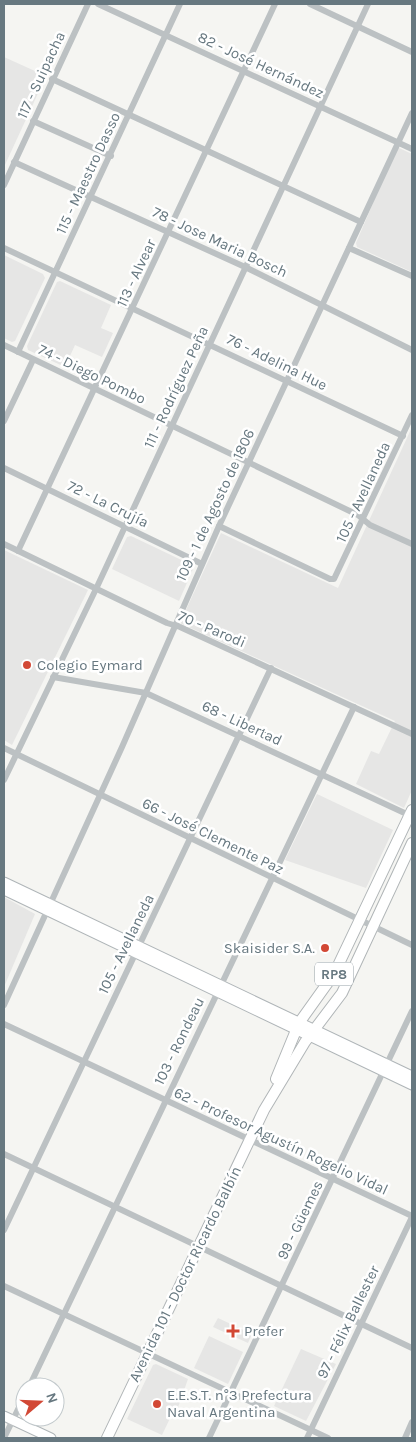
<svg xmlns="http://www.w3.org/2000/svg" width="416" height="1442" font-family="Karla,sans-serif">
	<style>
		.built { fill: #e6e6e5 }
		.lines { fill: none; stroke-linecap: round; stroke-linejoin: round }
		.secondary-casing { stroke: #afb5b8; stroke-width: 11 }
		.primary-casing { stroke: #b0b5b7; stroke-width: 12 }
		.street { stroke: #bcc1c3; stroke-width: 6 }
		.secondary { stroke: #fff; stroke-width: 9 }
		.primary { stroke: #fff; stroke-width: 10 }
		.poi-dot { fill: #d24835; stroke: #fff; stroke-width: 2 }
		.labels { text-anchor: middle; dominant-baseline: central; stroke-width: 5; stroke-linejoin: round; paint-order: stroke }
		.shield { fill: #fff; stroke: #95a0a6; stroke-width: 1 }
		.shield-label { font-size: 14px; font-weight: bold; fill: #677880 }
		.street-label { font-size: 15px; fill: #677880; stroke: #fff }
		.poi-label { font-size: 15px; fill: #677880; stroke: #fff; text-anchor: start }
	</style>
	<rect width="100%" height="100%" fill="#f5f5f2"/>
	<g class="built">
		<polygon points="4,57 46,76 4,167"/>
		<polygon points="397,147 412,154 412,272 357,247 356,243"/>
		<polygon points="4,255 43,274 45,278 15,341 12,342 4,338"/>
		<polygon points="60,281 111,305 101,328 113,333 102,357 75,345 65,367 28,350 27,346 57,282"/>
		<polygon points="412,427 412,790 404,808 356,784 371,751 379,754 395,721 180,623 221,533 338,588"/>
		<polygon points="131,536 192,565 193,569 179,601 112,569 127,537"/>
		<polygon points="4,550 88,590 12,745 4,740"/>
		<polygon points="317,794 393,830 366,888 285,860"/>
		<polygon points="4,897 35,914 4,987"/>
		<polygon points="218,1318 252,1334 248,1343 213,1327"/>
		<polygon points="209,1336 243,1352 228,1384 194,1368"/>
		<polygon points="301,1349 336,1364 306,1421 274,1406"/>
		<polygon points="156,1364 188,1379 176,1413 173,1412 162,1435 127,1419 153,1365"/>
	</g>
	<g class="lines">
		<g class="secondary-casing">
			<g id="secondary">
				<polyline points="4,882 412,1076"/>
				<path d="M4,890C140,955 276,1020 412,1085"/>
				<polyline points="4,1416 51,1438"/>
			</g>
		</g>
		<g class="primary-casing">
			<g id="primary">
				<polyline points="276,1079 299,1023 334,974 412,810"/>
				<polyline points="107,1438 264,1110 305,1042 342,993 412,843"/>
			</g>
		</g>
		<g class="street">
			<polyline points="98,4 412,149"/>
			<polyline points="310,4 412,52"/>
			<polyline points="52,79 361,222"/>
			<polyline points="33,121 111,156"/>
			<polyline points="14,162 245,267 412,350"/>
			<polyline points="4,185 88,4"/>
			<polyline points="4,248 403,436"/>
			<polyline points="349,248 412,276"/>
			<polyline points="4,345 358,515 370,525 412,544"/>
			<polyline points="18,352 180,4"/>
			<polyline points="4,421 33,360"/>
			<polyline points="4,468 202,564"/>
			<polyline points="219,526 330,579 334,579 412,415"/>
			<polyline points="4,544 167,623 180,627 412,734"/>
			<polyline points="18,551 275,4"/>
			<polyline points="53,677 146,693 411,816"/>
			<polyline points="4,748 412,945"/>
			<polyline points="4,780 96,589 368,4"/>
			<polyline points="4,1005 122,747 219,526 412,113"/>
			<polyline points="4,1024 412,1216"/>
			<polyline points="4,1154 412,1348"/>
			<polyline points="4,1230 271,668"/>
			<polyline points="4,1286 328,1438"/>
			<polyline points="29,1387 354,707"/>
			<polyline points="4,1438 25,1395"/>
			<polyline points="209,1438 412,1011"/>
			<polyline points="307,1438 412,1217"/>
			<polyline points="405,1438 412,1422"/>
		</g>
		<use href="#secondary" class="secondary"/>
		<use href="#primary" class="primary"/>
	</g>
	<g class="poi-dot">
		<circle cx="27" cy="665" r="5"/>
		<circle cx="325" cy="948" r="5"/>
		<path d="M230.5 1323.5h5v5h5v5h-5v5h-5v-5h-5v-5h5z"/>
		<circle cx="157" cy="1404" r="5"/>
	</g>
	<g class="labels">
		<rect class="shield" x="315" y="962.5" width="38" height="23" rx="4"/>
		<g class="shield-label">
			<text x="334" y="974">RP8</text>
		</g>
		<g class="street-label">
			<text transform="translate(261 65) rotate(25)">82 - José Hernández</text>
			<text transform="translate(41 75) rotate(-65)">117 - Suipacha</text>
			<text transform="translate(88 173) rotate(-65)">115 - Maestro Dasso</text>
			<text transform="translate(220 242) rotate(25)">78 - Jose Maria Bosch</text>
			<text transform="translate(136 273) rotate(-65)">113 - Alvear</text>
			<text transform="translate(277 362) rotate(26)">76 - Adelina Hue</text>
			<text transform="translate(92 374) rotate(26)">74 - Diego Pombo</text>
			<text transform="translate(176 387) rotate(-65)">111 - Rodríguez Peña</text>
			<text transform="translate(363 492) rotate(-65)">105 - Avellaneda</text>
			<text transform="translate(108 504) rotate(26)">72 - La Crujía</text>
			<text transform="translate(215 505) rotate(-65)">109 - 1 de Agosto de 1806</text>
			<text transform="translate(212 629) rotate(23)">70 - Parodi</text>
			<text transform="translate(242 723) rotate(25)">68 - Libertad</text>
			<text transform="translate(213 836) rotate(26)">66 - José Clemente Paz</text>
			<text transform="translate(126 944) rotate(-64)">105 - Avellaneda</text>
			<text transform="translate(179 1041) rotate(-64)">103 - Rondeau</text>
			<text transform="translate(281 1141) rotate(25)">62 - Profesor Agustín Rogelio Vidal</text>
			<text transform="translate(300 1220) rotate(-64)">99 - Güemes</text>
			<text transform="translate(185 1274) rotate(-64)">Avenida 101 - Doctor Ricardo Balbín</text>
			<text transform="translate(348 1322) rotate(-64)">97 - Félix Ballester</text>
		</g>
		<g class="poi-label">
			<text x="37" y="665">Colegio Eymard</text>
			<text x="315" y="948" text-anchor="end">Skaisider S.A.</text>
			<text x="244" y="1331">Prefer</text>
			<text x="167" y="1395">E.E.S.T. n°3 Prefectura<tspan x="167" dy="17">Naval Argentina</tspan></text>
		</g>
	</g>
	<rect width="416" height="1442" fill="none" stroke="#677880" stroke-width="10"/>
	<g transform="translate(40 1402) rotate(71)"><circle r="24" fill="#ffffff" stroke="#c2c9cc"/>
	<path d="M0-4L9 19L0 12L-9 19Z" fill="#d24835"/>
	<text y="-8" font-size="14" font-weight="bold" text-anchor="middle" fill="#677880">N</text>
	</g>
</svg>
